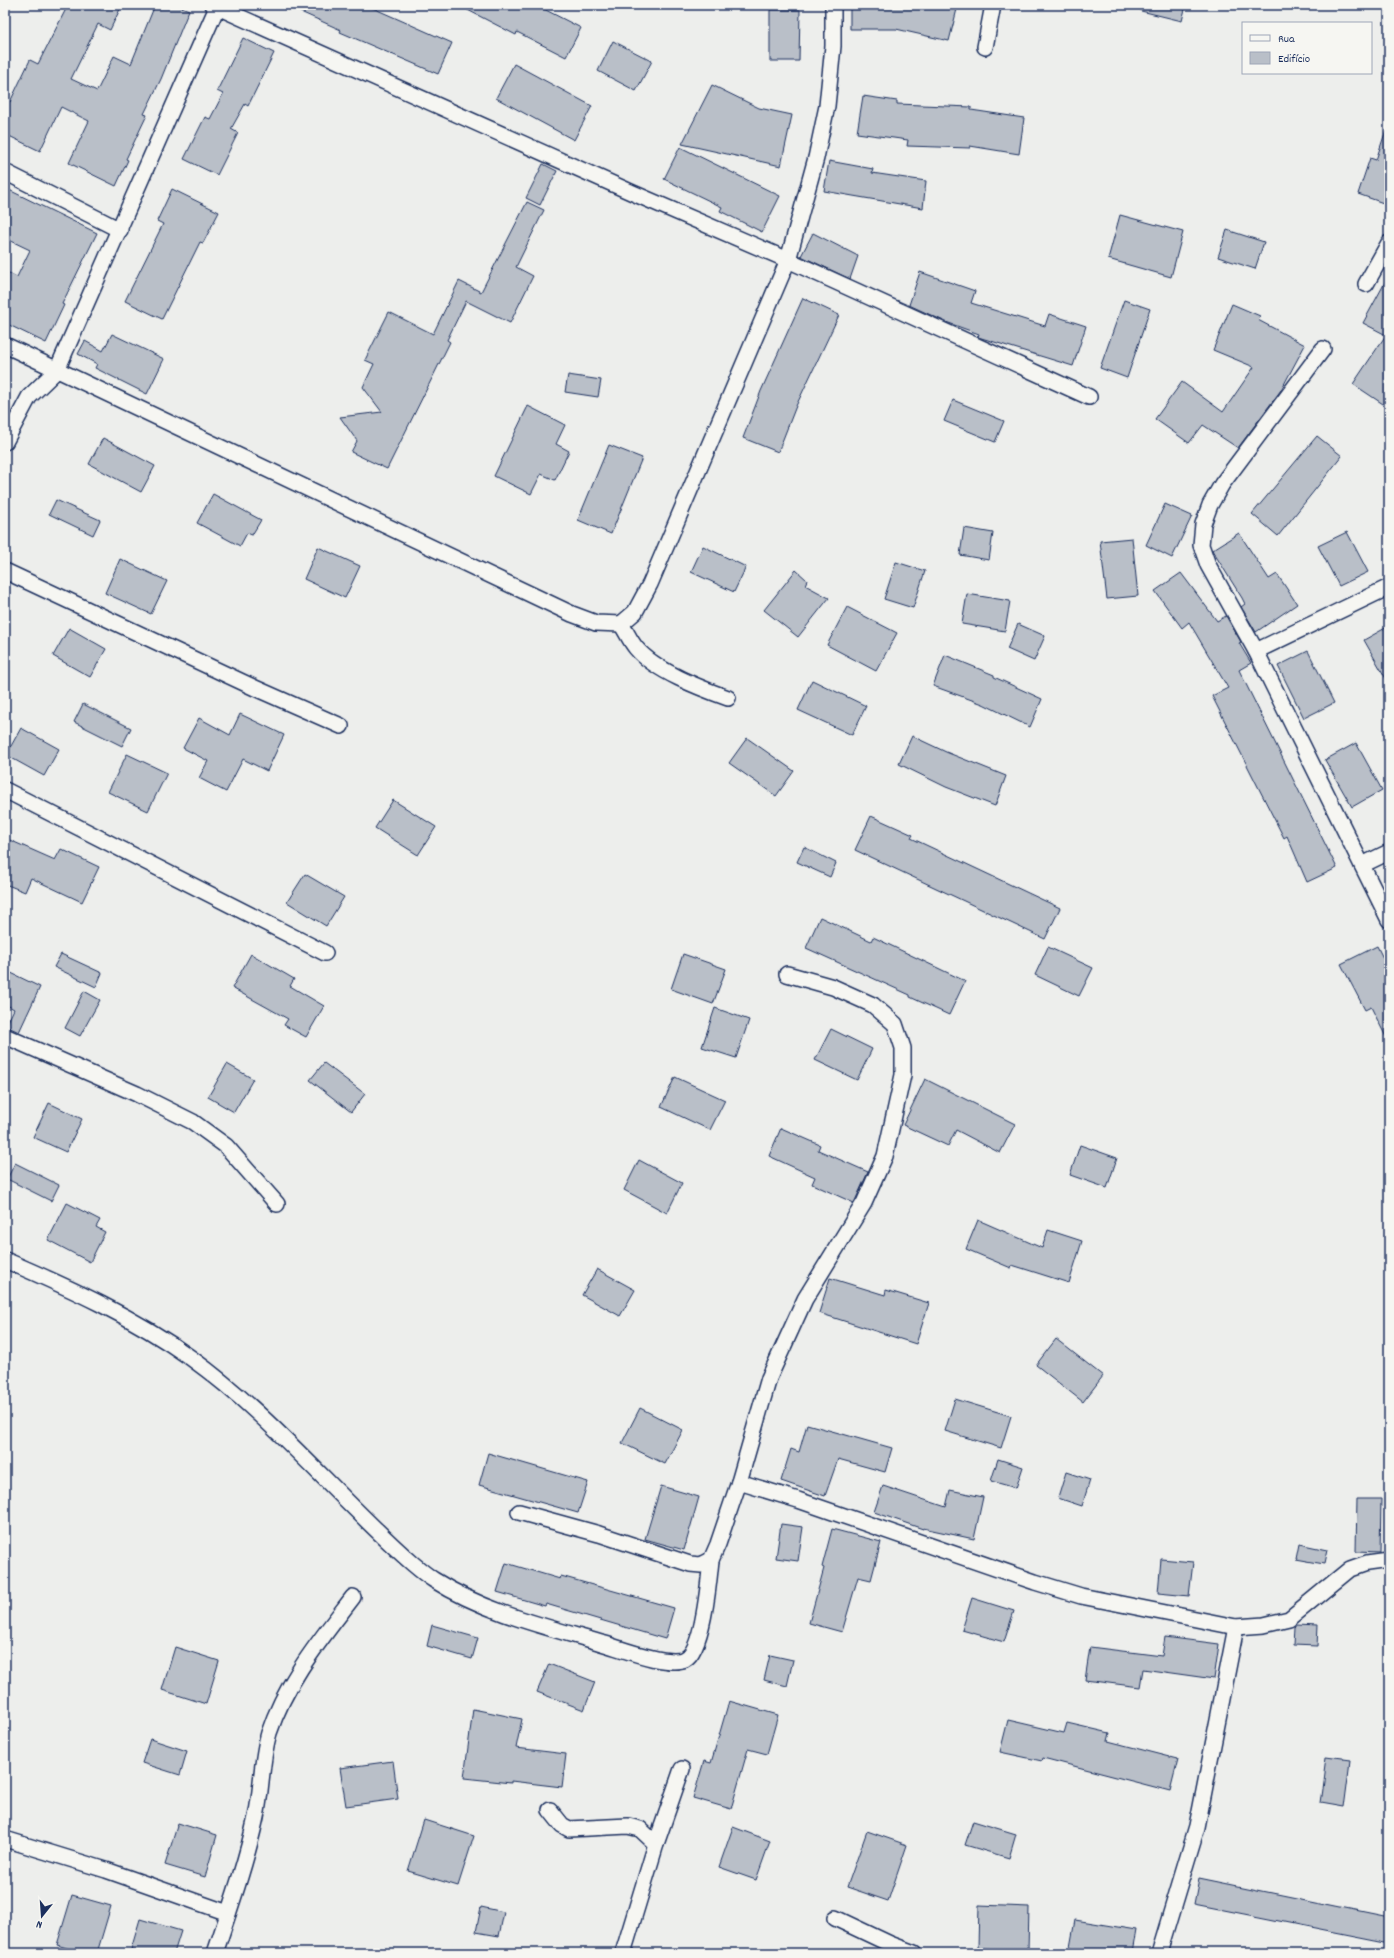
<svg xmlns="http://www.w3.org/2000/svg" width="1394" height="1958" font-family="Dekko,sans-serif">
	<style>
		.building { fill: #b9bfc8; stroke: #1b2f5e }
		.lines { fill: none; stroke-linecap: round; stroke-linejoin: round }
		.minor-casing { stroke: #1b2f5e; stroke-width: 18 }
		.minor { stroke: #f6f6f2; stroke-width: 15 }
	</style>
	<rect width="100%" height="100%" fill="#edeeec"/>
	<filter id="ink" filterUnits="userSpaceOnUse"><feTurbulence type="fractalNoise" baseFrequency=".025" numOctaves="2"/><feDisplacementMap in="SourceGraphic" scale="8" xChannelSelector="R" yChannelSelector="G"/><feConvolveMatrix kernelMatrix="1 2 1 2 8 2 1 2 1" color-interpolation-filters="sRGB"/></filter>
	<g filter="url(#ink)">
		<g class="building">
			<polygon points="68,5 122,5 110,30 98,24 71,79 97,91 114,56 131,64 155,5 176,5 189,10 161,79 144,114 147,115 126,159 128,160 116,186 69,163 89,121 61,107 40,151 5,134 5,100 10,102 30,60 38,64"/>
			<polygon points="285,5 366,5 452,43 438,74 340,32 341,30"/>
			<polygon points="458,5 536,5 581,28 566,57 517,32 516,35"/>
			<polygon points="850,5 958,5 949,41 896,29 850,29"/>
			<polygon points="1141,5 1186,5 1182,21 1141,11"/>
			<polygon points="770,10 800,10 799,61 770,61"/>
			<polygon points="243,38 274,53 248,106 245,104 231,129 238,133 217,175 184,159 205,117 210,119 223,94 217,91"/>
			<polygon points="613,41 652,61 636,91 598,71"/>
			<polygon points="514,64 592,106 574,140 496,98"/>
			<polygon points="712,85 759,108 792,115 781,166 682,144"/>
			<polygon points="863,96 897,101 897,104 971,107 971,110 1024,118 1019,154 970,146 970,148 907,146 908,140 857,133"/>
			<polygon points="1386,130 1389,130 1389,205 1358,194 1370,158 1376,160"/>
			<polygon points="680,147 780,196 762,232 720,211 722,207 664,179"/>
			<polygon points="829,161 873,169 872,173 926,181 923,208 824,191"/>
			<polygon points="543,164 557,171 540,205 526,198"/>
			<polygon points="5,188 97,233 62,304 64,305 46,343 5,323 5,271 17,277 30,250 5,238"/>
			<polygon points="172,189 219,212 203,243 200,242 162,319 125,301 163,224 157,221"/>
			<polygon points="527,202 544,210 516,267 533,276 510,323 466,301 447,340 450,342 387,469 351,452 357,441 340,417 382,412 363,387 374,364 365,360 389,312 433,334 459,281 481,292"/>
			<polygon points="1120,215 1183,232 1171,277 1108,259"/>
			<polygon points="1227,230 1264,242 1255,269 1218,257"/>
			<polygon points="813,233 858,256 850,279 801,256"/>
			<polygon points="920,272 975,291 971,303 1045,326 1049,314 1086,326 1073,366 978,337 979,334 946,322 909,305"/>
			<polygon points="1389,275 1389,408 1353,384 1386,335 1363,323"/>
			<polygon points="803,298 839,315 796,406 778,452 743,438 761,391"/>
			<polygon points="1124,300 1150,309 1127,378 1100,368"/>
			<polygon points="1232,304 1260,316 1258,320 1305,345 1281,390 1238,448 1203,425 1189,443 1155,419 1182,382 1223,412 1254,367 1213,350"/>
			<polygon points="112,334 164,359 147,394 95,368 97,364 78,354 85,341 103,351"/>
			<polygon points="568,375 601,380 598,397 565,392"/>
			<polygon points="953,400 1004,421 995,442 944,421"/>
			<polygon points="528,406 565,425 556,444 569,451 555,480 541,474 531,494 494,476"/>
			<polygon points="1317,436 1342,456 1278,536 1252,514"/>
			<polygon points="103,438 155,466 141,492 89,464"/>
			<polygon points="609,445 642,458 611,534 578,520"/>
			<polygon points="213,494 261,520 252,535 247,533 240,546 197,523"/>
			<polygon points="56,500 100,520 93,535 49,514"/>
			<polygon points="1165,504 1192,516 1172,558 1146,545"/>
			<polygon points="964,528 993,533 989,560 960,555"/>
			<polygon points="1347,532 1368,572 1339,586 1318,546"/>
			<polygon points="1239,533 1269,579 1277,574 1297,604 1256,632 1241,607 1245,604 1242,598 1212,550"/>
			<polygon points="1132,538 1138,596 1107,599 1100,541"/>
			<polygon points="703,546 746,567 734,592 691,572"/>
			<polygon points="318,547 360,566 345,598 304,579"/>
			<polygon points="120,559 167,581 151,614 105,593"/>
			<polygon points="896,562 925,571 913,608 884,599"/>
			<polygon points="796,570 807,580 805,585 829,598 798,637 764,610"/>
			<polygon points="1181,573 1217,621 1226,616 1241,642 1239,643 1251,663 1239,670 1337,868 1307,882 1287,836 1284,838 1212,696 1228,688 1189,622 1182,628 1155,591"/>
			<polygon points="967,594 1010,601 1005,631 962,624"/>
			<polygon points="847,607 897,633 876,671 827,645"/>
			<polygon points="1018,624 1045,636 1034,661 1007,649"/>
			<polygon points="1389,626 1389,684 1364,640"/>
			<polygon points="69,628 106,649 90,677 53,656"/>
			<polygon points="1308,651 1334,703 1304,718 1278,666"/>
			<polygon points="945,655 994,675 994,677 1042,699 1030,727 983,704 933,686"/>
			<polygon points="812,680 866,706 852,735 798,710"/>
			<polygon points="83,704 131,728 122,746 74,722"/>
			<polygon points="240,714 284,735 267,771 243,759 226,792 199,778 208,761 183,748 199,718 230,735"/>
			<polygon points="21,728 59,749 44,776 6,755"/>
			<polygon points="912,736 946,752 1006,776 995,806 946,787 899,764"/>
			<polygon points="747,738 794,771 776,796 729,763"/>
			<polygon points="1356,743 1382,790 1352,807 1325,760"/>
			<polygon points="127,754 167,773 148,811 108,792"/>
			<polygon points="393,800 436,827 418,855 375,828"/>
			<polygon points="871,816 913,835 911,838 1060,908 1045,939 855,850"/>
			<polygon points="5,838 55,860 61,849 99,867 82,902 31,878 25,892 5,884"/>
			<polygon points="804,847 836,863 830,877 797,862"/>
			<polygon points="305,874 344,897 326,926 287,902"/>
			<polygon points="820,917 871,941 873,937 965,981 949,1015 910,997 910,995 806,948"/>
			<polygon points="1377,946 1389,970 1389,1043 1371,1007 1365,1010 1341,964"/>
			<polygon points="1048,947 1093,968 1079,996 1035,975"/>
			<polygon points="61,954 102,973 96,987 54,967"/>
			<polygon points="251,954 294,979 290,986 324,1006 306,1037 284,1025 288,1019 232,988"/>
			<polygon points="683,954 726,969 713,1004 671,989"/>
			<polygon points="5,970 40,987 19,1032 6,1026 14,1009 5,1004"/>
			<polygon points="84,991 100,1000 80,1036 65,1028"/>
			<polygon points="715,1008 749,1020 736,1058 702,1047"/>
			<polygon points="831,1029 872,1049 857,1080 815,1060"/>
			<polygon points="324,1063 365,1094 351,1112 310,1080"/>
			<polygon points="227,1064 253,1079 234,1112 208,1097"/>
			<polygon points="675,1077 725,1100 710,1130 661,1107"/>
			<polygon points="925,1079 1015,1124 1000,1153 956,1130 948,1146 903,1125"/>
			<polygon points="49,1103 82,1119 66,1152 33,1137"/>
			<polygon points="781,1128 820,1145 818,1150 868,1172 854,1203 812,1184 815,1177 769,1156"/>
			<polygon points="1080,1145 1117,1158 1107,1188 1070,1175"/>
			<polygon points="639,1160 682,1183 667,1213 624,1190"/>
			<polygon points="15,1163 59,1185 51,1201 7,1179"/>
			<polygon points="67,1203 100,1220 96,1227 105,1232 90,1262 48,1240"/>
			<polygon points="978,1220 1042,1248 1048,1230 1082,1241 1069,1283 1012,1265 1011,1268 966,1249"/>
			<polygon points="597,1269 635,1290 620,1316 582,1295"/>
			<polygon points="830,1278 885,1295 886,1290 929,1303 916,1344 819,1313"/>
			<polygon points="1056,1339 1103,1376 1083,1402 1036,1365"/>
			<polygon points="955,1399 1011,1416 1001,1448 945,1431"/>
			<polygon points="640,1408 683,1430 665,1464 622,1443"/>
			<polygon points="807,1424 892,1448 885,1472 838,1459 825,1496 781,1481 791,1449 799,1452"/>
			<polygon points="488,1453 588,1482 578,1513 479,1485"/>
			<polygon points="998,1459 1023,1467 1016,1488 991,1481"/>
			<polygon points="1066,1472 1090,1480 1082,1506 1058,1498"/>
			<polygon points="661,1486 699,1497 684,1550 645,1539"/>
			<polygon points="883,1486 946,1507 950,1490 983,1497 974,1539 923,1528 923,1529 874,1512"/>
			<polygon points="1357,1499 1381,1499 1380,1552 1356,1551"/>
			<polygon points="781,1524 803,1527 798,1561 776,1558"/>
			<polygon points="832,1529 881,1542 871,1580 858,1577 842,1632 809,1623 824,1568 822,1567"/>
			<polygon points="1299,1544 1327,1550 1324,1564 1296,1559"/>
			<polygon points="1161,1559 1193,1562 1189,1596 1158,1593"/>
			<polygon points="506,1563 560,1579 561,1576 674,1608 665,1639 546,1604 545,1606 497,1592"/>
			<polygon points="972,1598 1014,1611 1004,1642 962,1630"/>
			<polygon points="432,1625 478,1638 472,1659 427,1646"/>
			<polygon points="1296,1625 1318,1626 1317,1646 1293,1645 1294,1627"/>
			<polygon points="1165,1637 1219,1644 1214,1679 1143,1669 1140,1687 1085,1680 1090,1647 1162,1656"/>
			<polygon points="175,1647 219,1661 206,1704 162,1690"/>
			<polygon points="770,1655 793,1660 787,1686 764,1680"/>
			<polygon points="549,1664 595,1682 584,1710 537,1692"/>
			<polygon points="729,1701 778,1715 767,1754 748,1749 731,1809 693,1798 704,1761 711,1763"/>
			<polygon points="473,1709 522,1719 516,1748 566,1754 562,1787 511,1781 511,1783 464,1778"/>
			<polygon points="1008,1720 1064,1733 1067,1723 1110,1733 1108,1741 1178,1759 1170,1791 1043,1758 1042,1761 1000,1752"/>
			<polygon points="150,1739 187,1751 180,1775 142,1763"/>
			<polygon points="1326,1758 1349,1761 1343,1807 1320,1803"/>
			<polygon points="393,1761 398,1799 346,1806 340,1768"/>
			<polygon points="424,1820 474,1836 458,1886 408,1871"/>
			<polygon points="973,1821 1016,1834 1009,1858 965,1845"/>
			<polygon points="178,1823 217,1835 205,1877 165,1865"/>
			<polygon points="733,1827 770,1841 756,1880 719,1867"/>
			<polygon points="867,1831 907,1845 888,1901 847,1887"/>
			<polygon points="1199,1878 1389,1917 1389,1943 1194,1904"/>
			<polygon points="72,1895 111,1906 97,1953 83,1953 57,1945"/>
			<polygon points="979,1905 1029,1907 1028,1950 978,1948"/>
			<polygon points="481,1907 504,1912 499,1936 476,1932"/>
			<polygon points="140,1919 181,1931 174,1953 130,1953"/>
			<polygon points="1075,1920 1136,1930 1132,1953 1069,1953"/>
		</g>
		<g class="lines">
			<g class="minor-casing">
				<g id="minor">
					<polyline points="213,5 633,193 788,260 1089,397"/>
					<polyline points="985,47 993,5"/>
					<polyline points="5,172 120,230"/>
					<polyline points="1366,284 1389,243"/>
					<polyline points="5,345 572,614 596,623 621,624 635,612 650,584 788,260 816,158 827,106 833,46 833,5"/>
					<polyline points="1323,349 1222,484 1210,505 1203,524 1201,545 1208,565 1256,651 1389,920"/>
					<polyline points="5,442 29,397 57,370 218,5"/>
					<polyline points="5,571 255,688 341,726"/>
					<path d="M621,624C626,631 630,641 636,648C655,671 700,688 728,698"/>
					<polyline points="1256,651 1389,587"/>
					<polyline points="5,790 325,953"/>
					<polyline points="1362,865 1389,852"/>
					<polyline points="5,1036 137,1094 193,1122 226,1146 277,1204"/>
					<path d="M5,1260C70,1288 134,1317 191,1358C248,1399 297,1451 346,1500C368,1522 389,1543 412,1563C419,1569 426,1575 434,1580C486,1613 547,1627 605,1644C622,1649 668,1667 685,1659C703,1650 709,1580 711,1560"/>
					<polyline points="739,1482 798,1500 1035,1582 1081,1596 1236,1627 1264,1625 1289,1619 1350,1569 1367,1563 1389,1560"/>
					<polyline points="519,1512 599,1534 690,1564 701,1565 711,1560 718,1544 739,1482 769,1378 805,1299 864,1203 885,1156 903,1075 903,1048 895,1024 873,1005 833,987 787,974"/>
					<polyline points="550,1810 562,1825 569,1829 628,1826 640,1829 656,1844"/>
					<polyline points="5,1839 106,1870 228,1913"/>
					<polyline points="835,1918 890,1944 914,1953"/>
					<path d="M215,1953C230,1908 246,1863 256,1817C262,1789 261,1760 269,1733C286,1681 321,1639 353,1597"/>
					<polyline points="623,1953 656,1844 682,1769"/>
					<polyline points="1159,1953 1197,1827 1236,1627"/>
				</g>
			</g>
			<use href="#minor" class="minor"/>
		</g>
	</g>
	<rect width="1394" height="1958" fill="none" stroke="#f6f6f2" stroke-width="20"/>
	<rect x="10" y="10" width="1374" height="1938" fill="none" stroke="#1b2f5e" stroke-width="1.5" filter="url(#ink)"/>
	<rect x="1242" y="22" width="130" height="52" fill="#f6f6f2" stroke="#9ea6b7"/>
	<rect x="1250" y="35" width="20" height="6" fill="#f6f6f2" stroke="#9ea6b7"/>
	<text x="1278" y="42" font-size="12" fill="#1b2f5e">Rua</text>
	<rect x="1250" y="52" width="20" height="12" fill="#b9bfc8" stroke="#9ea6b7"/>
	<text x="1278" y="62" font-size="12" fill="#1b2f5e">Edifício</text>
	<g transform="translate(42 1916) rotate(197)" stroke="#f6f6f2" stroke-width="3" paint-order="stroke">
	<path d="M0-3L7 15L0 10L-7 15Z" fill="#1b2f5e"/>
	<text y="-6" font-size="11" font-weight="bold" text-anchor="middle" fill="#1b2f5e">N</text>
	</g>
</svg>
